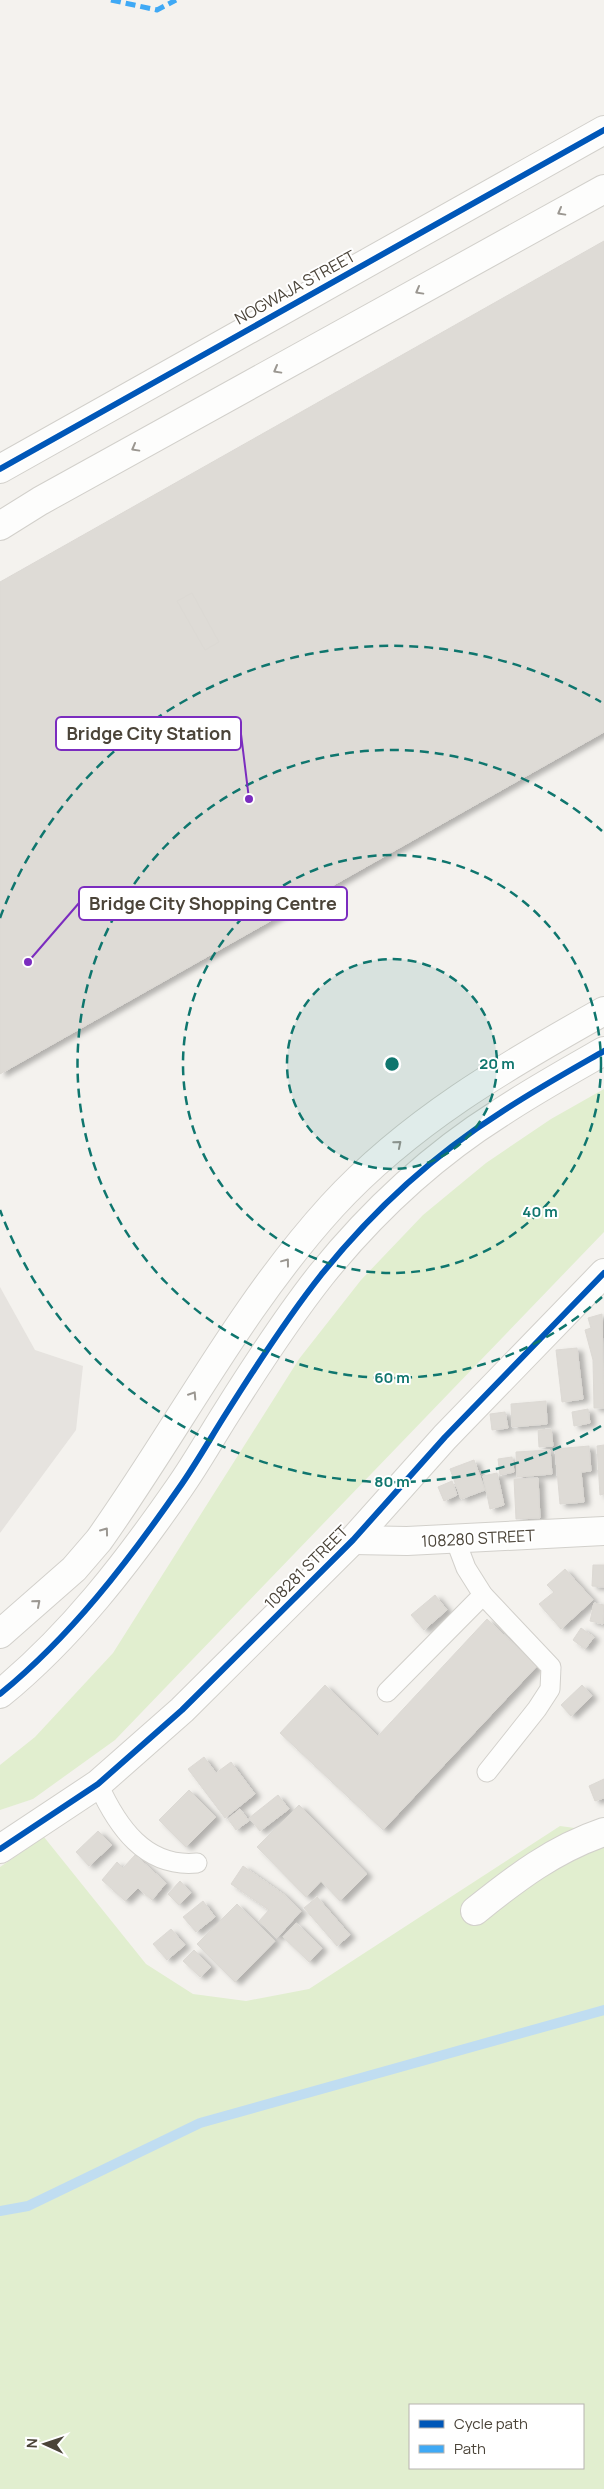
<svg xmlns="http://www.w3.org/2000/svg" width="604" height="2489" font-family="Manrope,sans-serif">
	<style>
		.green { fill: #e1eecf; fill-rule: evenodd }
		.parking { fill: #e6e3df }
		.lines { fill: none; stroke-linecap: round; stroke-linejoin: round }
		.stream { stroke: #c0ddf1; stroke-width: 10 }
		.building { fill: #dedbd6; stroke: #dcd9d4; filter: url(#shadow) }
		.service-casing { stroke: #d2d0cb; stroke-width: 21 }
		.minor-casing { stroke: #d2d0cb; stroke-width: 30 }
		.tertiary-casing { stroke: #d2d0cb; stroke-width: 30 }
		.service { stroke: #fdfdfc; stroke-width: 19 }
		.minor { stroke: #fdfdfc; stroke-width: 28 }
		.tertiary { stroke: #fdfdfc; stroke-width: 28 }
		.quiet { stroke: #3fa9f5; stroke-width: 5; stroke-dasharray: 10 5; stroke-linecap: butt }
		.cycleway-casing { stroke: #fff; stroke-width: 9 }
		.cycleway { stroke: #0057b8; stroke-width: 6 }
		.oneway { stroke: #9b9791 }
		.ring { fill: none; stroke: #0f766e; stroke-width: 2.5; stroke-dasharray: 9 6 }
		.labels { text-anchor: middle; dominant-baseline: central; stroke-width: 4; stroke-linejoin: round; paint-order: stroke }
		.street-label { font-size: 16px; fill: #4b4439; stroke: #fff }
		.centre { fill: #0f766e; stroke: #fff; stroke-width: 2.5 }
		.ring-label { font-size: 15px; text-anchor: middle; font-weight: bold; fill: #0f766e; stroke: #fff; stroke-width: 4; stroke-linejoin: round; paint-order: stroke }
		.leader { fill: none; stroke: #7b2cbf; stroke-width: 2 }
		.callout-dot { fill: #7b2cbf; stroke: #fff; stroke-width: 2 }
		.callout { fill: #fff; stroke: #7b2cbf; stroke-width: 2 }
		.callout-label { font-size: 18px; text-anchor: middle; font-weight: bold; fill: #4b4439 }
	</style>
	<defs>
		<filter id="shadow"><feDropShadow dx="5.5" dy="3" stdDeviation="2.5" flood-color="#0004"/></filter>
	</defs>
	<rect width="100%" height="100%" fill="#f4f2ee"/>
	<g class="green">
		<polygon points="604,1089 604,1232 115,1740 33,1799 0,1810 0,1765 35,1737 113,1653 299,1359 361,1280 423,1215 486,1163 551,1119"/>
		<path d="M560,1826L604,1832V2489H0V1867L44,1837L146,1964L193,1994L246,2001L309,1989ZM410,2405H583V2468H410Z"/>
	</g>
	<polygon class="parking" points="0,1287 35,1350 83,1366 76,1430 0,1533"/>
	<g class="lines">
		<polyline class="stream" points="0,2211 28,2206 200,2123 604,2010"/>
	</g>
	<g class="building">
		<polygon points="604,241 604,732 0,1074 0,582"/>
		<polygon points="192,593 219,642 205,650 177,601"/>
		<polygon points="602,1314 604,1408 594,1408 593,1360 585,1330 591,1328 588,1318"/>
		<polygon points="577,1348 583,1399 562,1402 556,1350"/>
		<polygon points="546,1401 547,1424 512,1427 511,1404"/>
		<polygon points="588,1409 590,1423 574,1426 572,1412"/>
		<polygon points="505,1412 508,1428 492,1430 490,1414"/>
		<polygon points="551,1429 553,1446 539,1447 538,1430"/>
		<polygon points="604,1445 604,1494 600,1495 597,1446"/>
		<polygon points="589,1446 591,1471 581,1472 584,1502 560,1504 555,1449"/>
		<polygon points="550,1450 552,1474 517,1477 516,1452"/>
		<polygon points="512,1457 514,1472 500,1475 498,1459"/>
		<polygon points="474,1460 485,1490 461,1499 450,1469"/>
		<polygon points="497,1473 504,1505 490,1509 483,1476"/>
		<polygon points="538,1478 540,1518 516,1519 514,1479"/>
		<polygon points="452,1481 457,1495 444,1501 438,1487"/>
		<polygon points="593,1565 604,1565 604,1587 592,1586"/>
		<polygon points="565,1569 593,1600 561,1629 539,1604 554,1592 547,1585"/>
		<polygon points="435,1595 447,1610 424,1630 411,1615"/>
		<polygon points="594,1603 604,1605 603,1624 590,1621"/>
		<polygon points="487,1619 537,1666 383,1830 280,1733 325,1685 378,1736"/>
		<polygon points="581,1628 594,1637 585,1649 573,1640"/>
		<polygon points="582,1685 592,1696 571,1716 561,1705"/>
		<polygon points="204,1757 216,1773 231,1762 255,1794 225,1818 188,1769"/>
		<polygon points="604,1779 604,1798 595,1801 589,1786"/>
		<polygon points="189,1790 216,1817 186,1847 159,1820"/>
		<polygon points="278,1795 289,1809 260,1831 249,1818"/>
		<polygon points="299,1805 367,1874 340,1901 321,1881 306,1897 257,1847"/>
		<polygon points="240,1809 249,1821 236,1830 228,1819"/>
		<polygon points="98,1831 112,1845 89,1866 76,1852"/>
		<polygon points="135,1855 166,1883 152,1900 138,1888 125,1901 102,1880 117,1862 123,1868"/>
		<polygon points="243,1866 283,1894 301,1911 277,1938 259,1921 269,1910 231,1884"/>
		<polygon points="180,1881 191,1893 179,1905 168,1894"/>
		<polygon points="317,1897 350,1935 337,1946 304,1908"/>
		<polygon points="203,1901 215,1917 196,1932 183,1917"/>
		<polygon points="237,1904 275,1941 235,1982 197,1944"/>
		<polygon points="296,1923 322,1948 309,1962 283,1937"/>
		<polygon points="171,1929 185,1945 167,1960 153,1944"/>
		<polygon points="194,1950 211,1967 200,1977 183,1961"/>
	</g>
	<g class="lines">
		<g class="service-casing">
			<g id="service">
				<polyline points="455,1539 466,1568 483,1595 551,1667 550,1689 537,1709 487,1772"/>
				<polyline points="387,1692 483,1595"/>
				<path d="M98,1784C117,1826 145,1868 197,1863"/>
			</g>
		</g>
		<g class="minor-casing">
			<g id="minor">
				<polyline points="0,469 604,130"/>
				<polyline points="0,526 40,501 604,189"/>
				<polyline points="353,1540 407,1541 604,1531"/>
				<polyline points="0,1849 98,1784 182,1710 353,1540 445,1437 604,1273"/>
				<path d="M475,1911C516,1878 554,1849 604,1832"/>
			</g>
		</g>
		<g class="tertiary-casing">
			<g id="tertiary">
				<path d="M0,1634L74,1569L99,1540C178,1429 240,1307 332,1206C409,1122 506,1066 604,1011"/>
				<path d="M0,1694C71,1636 127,1563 179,1488C196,1464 211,1437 227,1412C256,1366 287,1318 321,1275C371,1213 432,1156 500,1113C533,1091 569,1071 604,1051"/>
			</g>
		</g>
		<use href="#service" class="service"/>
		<use href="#minor" class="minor"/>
		<use href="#tertiary" class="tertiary"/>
		<polyline class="quiet" points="111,0 157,10 176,0"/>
		<g class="cycleway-casing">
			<g id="cycleway">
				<polyline points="0,469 604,130"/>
				<path d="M0,1694C71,1636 127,1563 179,1488C196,1464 211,1437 227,1412C256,1366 287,1318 321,1275C371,1213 432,1156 500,1113C533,1091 569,1071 604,1051"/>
				<polyline points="0,1849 98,1784 182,1710 353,1540 445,1437 604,1273"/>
			</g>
		</g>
		<use href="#cycleway" class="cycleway"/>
	</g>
	<defs><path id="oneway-chevron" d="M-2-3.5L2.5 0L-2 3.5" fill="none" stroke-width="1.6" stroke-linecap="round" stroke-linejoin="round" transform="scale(1.25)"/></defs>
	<g class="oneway">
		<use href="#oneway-chevron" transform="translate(561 212) rotate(151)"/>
		<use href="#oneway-chevron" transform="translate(419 291) rotate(151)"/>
		<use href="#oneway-chevron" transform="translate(277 370) rotate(151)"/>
		<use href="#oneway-chevron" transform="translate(135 448) rotate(151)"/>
		<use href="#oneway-chevron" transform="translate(398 1144) rotate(-40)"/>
		<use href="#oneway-chevron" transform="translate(286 1262) rotate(-53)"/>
		<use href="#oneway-chevron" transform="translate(193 1395) rotate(-57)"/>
		<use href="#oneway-chevron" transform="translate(105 1531) rotate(-54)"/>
		<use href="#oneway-chevron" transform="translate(37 1603) rotate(-41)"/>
	</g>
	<circle cx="392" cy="1064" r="105" fill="#0f766e" fill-opacity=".12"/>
	<g class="ring">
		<circle cx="392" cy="1064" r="105"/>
		<circle cx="392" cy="1064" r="209"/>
		<path d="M602 1297A314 314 0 1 1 602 831"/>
		<path d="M601 1426A418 418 0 0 1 0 1210M0 918A418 418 0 0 1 601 702"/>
	</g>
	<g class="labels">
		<g class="street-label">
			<text transform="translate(295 287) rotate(-29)">NOGWAJA STREET</text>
			<text transform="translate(478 1538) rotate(-3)">108280 STREET</text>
			<text transform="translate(306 1567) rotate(-45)">108281 STREET</text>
		</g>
	</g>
	<circle cx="392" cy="1064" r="8" class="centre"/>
	<g class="ring-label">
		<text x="497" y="1069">20 m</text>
		<text x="540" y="1217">40 m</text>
		<text x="392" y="1383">60 m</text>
		<text x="392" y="1487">80 m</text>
	</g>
	<path class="leader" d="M249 799L241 734M28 962L79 903"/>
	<g class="callout-dot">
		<circle cx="249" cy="799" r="5"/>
		<circle cx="28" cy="962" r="5"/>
	</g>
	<g class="callout">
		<rect x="56" y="717" width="185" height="33" rx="5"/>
		<rect x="79" y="887" width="268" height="33" rx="5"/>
	</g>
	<g class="callout-label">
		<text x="149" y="740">Bridge City Station</text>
		<text x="213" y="910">Bridge City Shopping Centre</text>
	</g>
	<rect x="409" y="2404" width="175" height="65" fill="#ffffff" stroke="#b7b4b0"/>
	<rect x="419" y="2420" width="25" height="8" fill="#0057b8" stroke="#b7b4b0"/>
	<text x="454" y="2429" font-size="15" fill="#4b4439">Cycle path</text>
	<rect x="419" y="2445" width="25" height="8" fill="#3fa9f5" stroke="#b7b4b0"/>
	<text x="454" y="2454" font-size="15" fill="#4b4439">Path</text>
	<g transform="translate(45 2444) rotate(273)" stroke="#ffffff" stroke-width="4" paint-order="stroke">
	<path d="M0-4L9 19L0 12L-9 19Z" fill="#4b4439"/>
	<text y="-8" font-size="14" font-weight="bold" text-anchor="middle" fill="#4b4439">N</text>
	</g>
</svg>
